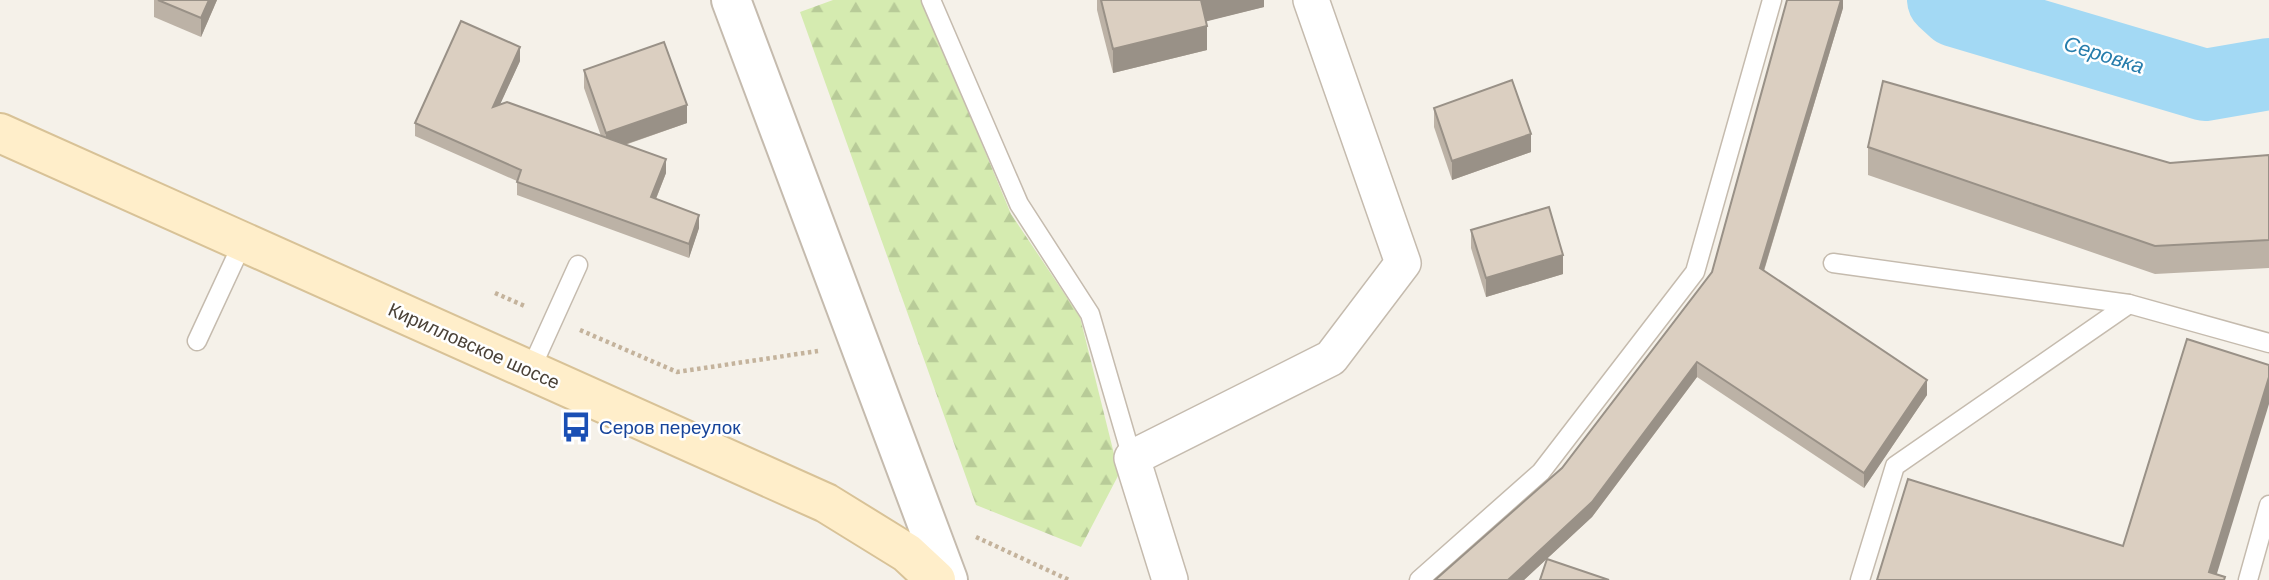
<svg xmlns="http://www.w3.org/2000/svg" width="2269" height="580" font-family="'DM Sans',sans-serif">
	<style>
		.forest { fill: url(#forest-firs) }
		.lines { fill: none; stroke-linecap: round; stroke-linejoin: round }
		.river { stroke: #a3d9f4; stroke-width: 72 }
		.service-casing { stroke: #c5bbae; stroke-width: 21 }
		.minor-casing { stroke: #c5bbae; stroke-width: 38 }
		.tertiary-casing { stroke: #c5bbae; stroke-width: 42 }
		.secondary-casing { stroke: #d8c297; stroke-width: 42 }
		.path { stroke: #c4b39c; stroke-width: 4.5; stroke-dasharray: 3.5 3.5; stroke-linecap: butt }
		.service { stroke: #fff; stroke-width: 18 }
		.minor { stroke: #fff; stroke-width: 35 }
		.tertiary { stroke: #fff; stroke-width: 38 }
		.secondary { stroke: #ffeeca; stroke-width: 38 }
		.wall { fill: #bcb2a6 }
		.shaded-wall { fill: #999187 }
		.building { fill: #dbcfc1; stroke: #999187; stroke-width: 2 }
		.labels { text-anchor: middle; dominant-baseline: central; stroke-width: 5; stroke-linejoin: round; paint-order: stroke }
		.street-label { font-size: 19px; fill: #4a4137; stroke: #fff }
		.transit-label { font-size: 19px; fill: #164399; stroke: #fff; text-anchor: start }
		.water-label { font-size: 21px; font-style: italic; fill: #277dac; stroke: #fff }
	</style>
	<defs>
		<pattern id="forest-firs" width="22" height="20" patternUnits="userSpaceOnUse" patternTransform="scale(1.75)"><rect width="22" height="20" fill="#d5ebb0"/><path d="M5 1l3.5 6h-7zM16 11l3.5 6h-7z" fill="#b8cb98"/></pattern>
	</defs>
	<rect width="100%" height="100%" fill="#f5f1e9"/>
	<polygon class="forest" points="833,0 922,0 1011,214 1080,317 1119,474 1081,547 976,505 800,12"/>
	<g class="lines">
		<polyline class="river" points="1943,0 1955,11 2205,85 2269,74"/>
		<g class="service-casing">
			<g id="service">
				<polyline points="931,0 1019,204 1090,314 1132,458"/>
				<polyline points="1833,263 2129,304 2269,343"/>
				<polyline points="197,341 243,242"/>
				<polyline points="530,371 578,265"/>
				<polyline points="1419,580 1541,472 1695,272 1772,0"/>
				<polyline points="1860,580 1895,466 2129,304"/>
				<polyline points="2248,580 2269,505"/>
			</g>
		</g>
		<g class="minor-casing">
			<polyline id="minor" points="1170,580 1132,458 1331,358 1403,263 1311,0"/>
		</g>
		<g class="tertiary-casing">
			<polyline id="tertiary" points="731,0 948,580"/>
		</g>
		<g class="secondary-casing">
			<polyline id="secondary" points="0,133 826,503 907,553 936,580"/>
		</g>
		<g class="path">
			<polyline points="495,293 527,307"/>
			<polyline points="580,330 677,372 818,351"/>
			<polyline points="976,537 1069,580"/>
		</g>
		<use href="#service" class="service"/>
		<use href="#minor" class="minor"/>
		<use href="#tertiary" class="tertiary"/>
		<use href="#secondary" class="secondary"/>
	</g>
	<g class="wall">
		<polygon points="154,0 217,0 201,37 154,17"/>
		<polygon points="1097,0 1264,0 1264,7 1206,21 1207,50 1113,73 1097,10"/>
		<polygon points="1843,0 1843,8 1764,271 1927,395 1864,488 1697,377 1592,517 1524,580 1435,580 1562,468 1712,272"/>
		<polygon points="520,61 500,104 601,136 584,88 584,70 687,123 625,145 666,173 656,199 699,228 689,258 517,195 517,181 415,136 415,123"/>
		<polygon points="1434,108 1531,152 1452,180 1434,127"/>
		<polygon points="1868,147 2170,163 2269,155 2269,268 2155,274 1868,175"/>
		<polygon points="1471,230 1563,274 1486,297 1471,248"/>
	</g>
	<g class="shaded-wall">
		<polygon points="209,0 217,0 201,37 201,18"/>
		<polygon points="1200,0 1264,0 1264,7 1200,23"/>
		<polygon points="1841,0 1843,0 1843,8 1760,283 1760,268"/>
		<polygon points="1207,26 1207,50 1113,73 1113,49"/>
		<polygon points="520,47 520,61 493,120 493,107"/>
		<polygon points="687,105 687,123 606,151 606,133"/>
		<polygon points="1531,134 1531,152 1452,180 1452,161"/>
		<polygon points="666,159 666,173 651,211 651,197"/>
		<polygon points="699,215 699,228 689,258 689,244"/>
		<polygon points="1563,255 1563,274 1486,297 1486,278"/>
		<polygon points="1697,362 1697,377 1592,517 1524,580 1508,580"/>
		<polygon points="2269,377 2269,404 2215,580 2209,572"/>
		<polygon points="1927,380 1927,395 1864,488 1864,473"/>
	</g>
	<g class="building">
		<polygon points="158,0 209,0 201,18"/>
		<polygon points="1101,0 1201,0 1207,26 1113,49"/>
		<polygon points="1787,0 1841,0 1760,268 1927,380 1864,473 1697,362 1592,502 1508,580 1435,580 1562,468 1712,272"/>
		<polygon points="461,21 520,47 493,107 507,102 666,159 651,197 699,215 689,244 517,182 521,170 415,123"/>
		<polygon points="664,42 687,105 606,133 584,70"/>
		<polygon points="1512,80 1531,134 1452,161 1434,108"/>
		<polygon points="1883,81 2170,163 2269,155 2269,240 2155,246 1868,147"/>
		<polygon points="1549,207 1563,255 1486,278 1471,230"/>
		<polygon points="2187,339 2269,365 2269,377 2209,572 2225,577 2224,580 1877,580 1908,479 2123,546"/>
		<polygon points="1547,559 1609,580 1540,580"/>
	</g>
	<defs>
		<g id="bus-bare" transform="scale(2.415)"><path d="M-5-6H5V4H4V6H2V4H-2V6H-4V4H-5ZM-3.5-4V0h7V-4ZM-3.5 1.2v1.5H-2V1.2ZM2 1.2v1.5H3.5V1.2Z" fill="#1a4fb4" stroke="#fff" stroke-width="2.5" paint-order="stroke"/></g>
	</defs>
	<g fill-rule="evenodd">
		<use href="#bus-bare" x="576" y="427"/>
	</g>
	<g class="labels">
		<g class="street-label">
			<text transform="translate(474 346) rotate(24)">Кирилловское шоссе</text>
		</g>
		<g class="transit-label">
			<text x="599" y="427">Серов переулок</text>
		</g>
		<g class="water-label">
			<text transform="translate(2104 55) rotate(17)">Серовка</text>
		</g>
	</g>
</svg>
